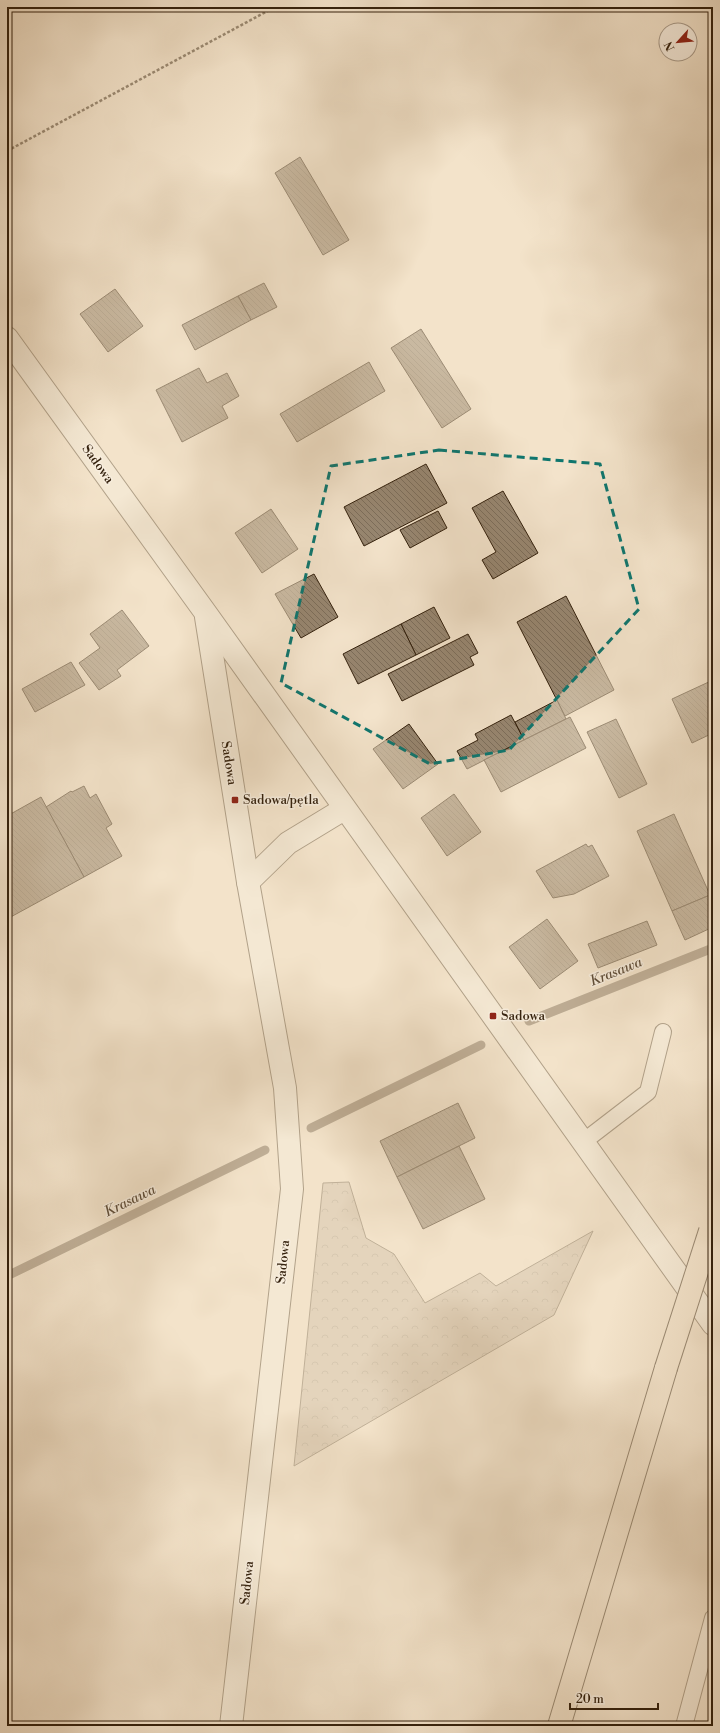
<svg xmlns="http://www.w3.org/2000/svg" width="720" height="1733" font-family="'Libre Bodoni',serif">
	<style>
		.forest { fill: url(#forest-crowns); stroke: #84725c }
		.lines { fill: none; stroke-linecap: round; stroke-linejoin: round }
		.stream { stroke: #806e58; stroke-width: 9 }
		.building { fill: url(#building-back-hatch); stroke: #34210d }
		.service-casing { stroke: #64523c; stroke-width: 18 }
		.minor-casing { stroke: #64523c; stroke-width: 24 }
		.motorway-casing { stroke: #34210d; stroke-width: 24 }
		.path { stroke: #34210d; stroke-width: 2.5; stroke-dasharray: 3 2; stroke-linecap: butt }
		.service { stroke: #f7eddd; stroke-width: 16 }
		.minor { stroke: #f7eddd; stroke-width: 22 }
		.motorway { stroke: #f3e3cb; stroke-width: 22 }
		.motorway-bridge-casing { stroke: #34210d; stroke-width: 24; stroke-linecap: butt }
		.motorway-bridge { stroke: #f3e3cb; stroke-width: 22 }
		.marked { fill: none; stroke: #0f766e; stroke-width: 3; stroke-dasharray: 8 5; stroke-linejoin: round }
		.poi-dot { fill: #8f2418; stroke: #f7eddd; stroke-width: 1.5 }
		.labels { text-anchor: middle; dominant-baseline: central; stroke-width: 3; stroke-linejoin: round; paint-order: stroke }
		.street-label { font-size: 13px; fill: #34210d; stroke: #f7eddd }
		.poi-label { font-size: 13px; fill: #34210d; stroke: #f7eddd; text-anchor: start }
		.water-label { font-size: 14px; font-style: italic; fill: #604e39; stroke: #f7eddd }
	</style>
	<defs>
		<pattern id="forest-crowns" width="20" height="18" patternUnits="userSpaceOnUse"><rect width="20" height="18" fill="#d3c2ab"/><path d="M2 6a3 3 0 1 1 6 0M12 15a3 3 0 1 1 6 0" fill="none" stroke="#b6a692"/></pattern>
		<pattern id="building-back-hatch" width="6" height="6" patternUnits="userSpaceOnUse"><rect width="6" height="6" fill="#978670"/><path d="M-1 5l2 2M0 0l6 6M5-1l2 2" fill="none" stroke="#7c6d5a"/></pattern>
	</defs>
	<rect width="100%" height="100%" fill="#f3e3cb"/>
	<filter id="stains"><feTurbulence type="fractalNoise" baseFrequency=".005" numOctaves="4"/><feColorMatrix values="0 0 0 0 .2 0 0 0 0 .09 0 0 0 0 .02 0 0 0 .5 -.17"/></filter>
	<radialGradient id="worn" r=".72"><stop offset=".6" stop-color="#630" stop-opacity="0"/><stop offset="1" stop-color="#630" stop-opacity=".3"/></radialGradient>
	<polygon class="forest" points="349,1182 366,1238 394,1254 425,1303 480,1273 496,1286 593,1231 554,1315 294,1466 323,1183"/>
	<g class="lines">
		<g class="stream">
			<polyline points="529,1021 713,948"/>
			<polyline points="311,1128 481,1045"/>
			<polyline points="7,1276 265,1150"/>
		</g>
	</g>
	<g class="building">
		<polygon points="300,157 349,240 323,255 275,173"/>
		<polygon points="264,283 277,307 251,320 238,296"/>
		<polygon points="115,289 143,326 108,352 80,314"/>
		<polygon points="238,296 251,320 195,350 182,325"/>
		<polygon points="421,329 471,409 442,428 391,348"/>
		<polygon points="369,362 385,391 297,442 280,414"/>
		<polygon points="199,368 207,383 227,373 239,396 222,406 228,418 182,442 156,390"/>
		<polygon points="426,464 447,503 364,546 344,507"/>
		<polygon points="503,491 538,553 493,579 482,560 496,552 472,508"/>
		<polygon points="271,509 298,549 262,573 235,533"/>
		<polygon points="438,511 447,528 410,548 400,530"/>
		<polygon points="314,574 338,617 301,638 275,594"/>
		<polygon points="566,596 614,690 565,716 517,622"/>
		<polygon points="434,607 450,638 416,655 401,624"/>
		<polygon points="122,610 149,646 117,670 121,676 99,690 79,663 100,648 90,634"/>
		<polygon points="401,624 416,655 358,684 343,654"/>
		<polygon points="468,634 478,653 470,657 474,665 402,701 388,674"/>
		<polygon points="71,662 85,685 35,712 22,689"/>
		<polygon points="713,680 713,733 692,743 672,699"/>
		<polygon points="557,700 566,719 524,740 515,722"/>
		<polygon points="511,715 524,740 467,769 457,751 478,740 475,734"/>
		<polygon points="570,717 586,748 501,792 484,760"/>
		<polygon points="616,719 647,784 619,798 587,732"/>
		<polygon points="409,724 438,764 403,789 373,749"/>
		<polygon points="84,786 90,798 96,794 112,824 106,828 122,856 84,877 46,807 71,791 72,792"/>
		<polygon points="454,794 481,832 447,856 421,818"/>
		<polygon points="41,797 84,877 7,919 7,816"/>
		<polygon points="674,814 710,895 672,911 637,831"/>
		<polygon points="586,844 588,847 592,845 609,876 574,894 553,898 536,871"/>
		<polygon points="710,895 713,903 713,927 685,940 672,911"/>
		<polygon points="547,919 578,961 540,989 509,947"/>
		<polygon points="647,921 657,945 598,968 588,944"/>
		<polygon points="458,1103 475,1138 397,1177 380,1141"/>
		<polygon points="459,1146 485,1199 423,1229 397,1177"/>
	</g>
	<g class="lines">
		<g class="service-casing">
			<g id="service">
				<polyline points="583,1142 648,1092 663,1032"/>
				<polyline points="684,1726 713,1618"/>
			</g>
		</g>
		<g class="minor-casing">
			<g id="minor">
				<polyline points="7,338 205,612 713,1324"/>
				<polyline points="206,617 248,882 285,1088 292,1189 231,1726"/>
				<polyline points="248,882 288,843 344,809"/>
			</g>
		</g>
		<g class="motorway-casing">
			<polyline id="motorway" points="559,1726 666,1368"/>
		</g>
		<polyline class="path" points="7,151 275,7"/>
		<use href="#service" class="service"/>
		<use href="#minor" class="minor"/>
		<use href="#motorway" class="motorway"/>
		<g class="motorway-bridge-casing">
			<polyline id="motorway-bridge" points="666,1368 710,1231"/>
		</g>
		<use href="#motorway-bridge" class="motorway-bridge"/>
	</g>
	<path d="M0 0H720V1733H0ZM439,450L600,464L639,609L509,750L430,764L281,683L331,466Z" fill="#f3e3cb" fill-opacity=".55" fill-rule="evenodd"/>
	<path class="marked" d="M439,450L600,464L639,609L509,750L430,764L281,683L331,466Z"/>
	<g class="poi-dot">
		<rect x="231" y="796" width="8" height="8" rx="2"/>
		<rect x="489" y="1012" width="8" height="8" rx="2"/>
	</g>
	<g class="labels">
		<g class="street-label">
			<text transform="translate(98 464) rotate(54)">Sadowa</text>
			<text transform="translate(229 763) rotate(81)">Sadowa</text>
			<text transform="translate(283 1262) rotate(-84)">Sadowa</text>
			<text transform="translate(247 1583) rotate(-84)">Sadowa</text>
		</g>
		<g class="poi-label">
			<text x="243" y="800">Sadowa/pętla</text>
			<text x="501" y="1016">Sadowa</text>
		</g>
		<g class="water-label">
			<text transform="translate(616 972) rotate(-22)">Krasawa</text>
			<text transform="translate(130 1201) rotate(-26)">Krasawa</text>
		</g>
	</g>
	<rect width="720" height="1733" fill="none" stroke="#f3e3cb" stroke-width="24"/>
	<rect x="8" y="8" width="704" height="1717" fill="none" stroke="#34210d" stroke-width="2"/>
	<rect x="12" y="12" width="696" height="1709" fill="none" stroke="#34210d"/>
	<g transform="translate(678 42) rotate(243)"><circle r="19" fill="#f7eddd" stroke="#a99b8a"/>
	<path d="M0-3L7 15L0 10L-7 15Z" fill="#8f2418"/>
	<text y="-6" font-size="11" font-weight="bold" text-anchor="middle" fill="#34210d">N</text>
	</g>
	<path d="M570 1703v6h88v-6" fill="none" stroke="#34210d" stroke-width="2"/>
	<text x="576" y="1703" font-size="12" fill="#34210d" stroke="#f7eddd" stroke-width="3" paint-order="stroke">20 m</text>
	<rect width="100%" height="100%" filter="url(#stains)"/>
	<rect width="100%" height="100%" fill="url(#worn)"/>
</svg>
